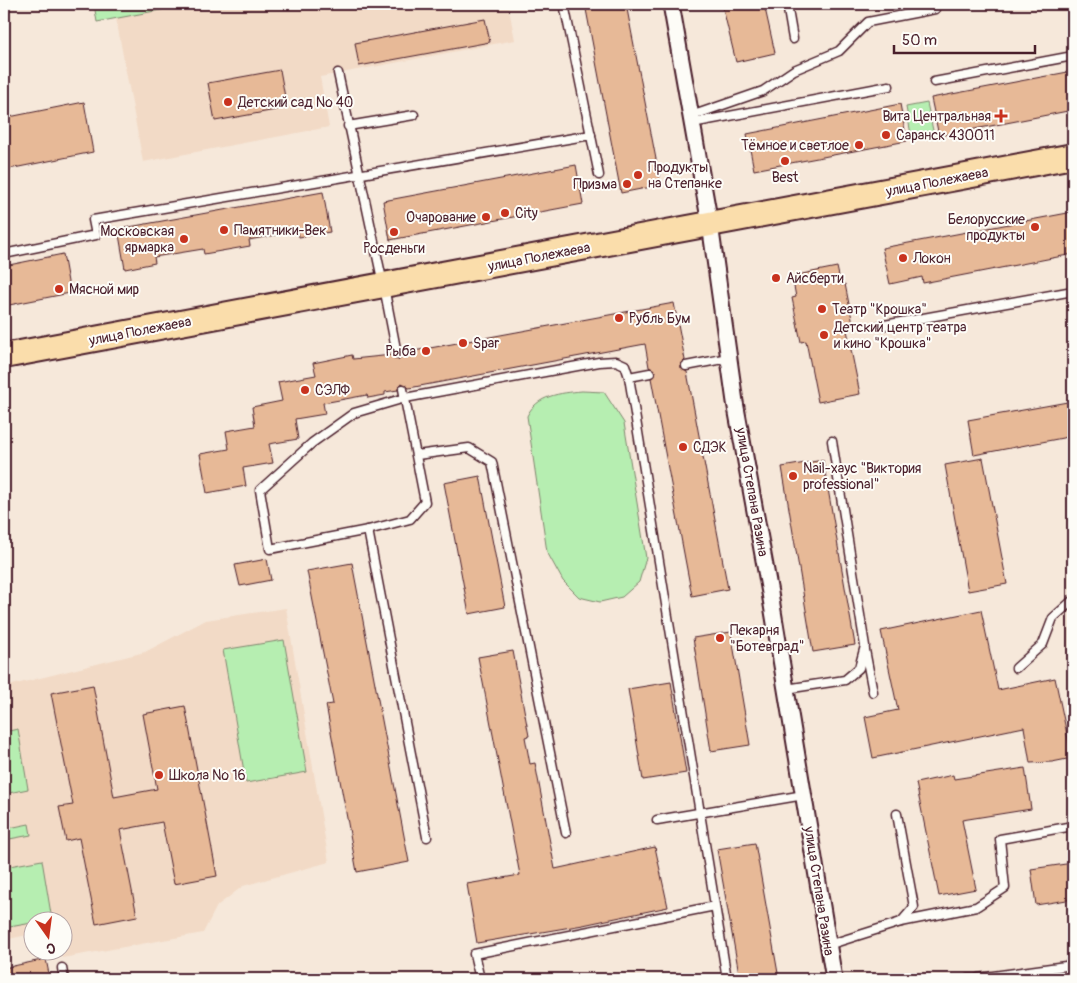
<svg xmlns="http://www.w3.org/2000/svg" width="1077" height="983" font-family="Pangolin,sans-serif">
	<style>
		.built { fill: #f2dac6 }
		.green { fill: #b6eeb1; stroke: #80866e }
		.building { fill: #e7b997; stroke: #4a1f2b }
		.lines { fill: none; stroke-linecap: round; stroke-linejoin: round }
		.lane-casing { stroke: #4a1f2b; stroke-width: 11 }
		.street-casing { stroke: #4a1f2b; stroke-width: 19 }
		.primary-casing { stroke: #4a1f2b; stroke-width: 28 }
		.lane { stroke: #fdfcf7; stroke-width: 8 }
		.street { stroke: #fdfcf7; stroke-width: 15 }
		.primary { stroke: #faddab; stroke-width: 24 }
		.poi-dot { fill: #c8321e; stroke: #fdfcf7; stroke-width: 2 }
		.labels { text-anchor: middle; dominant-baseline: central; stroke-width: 4; stroke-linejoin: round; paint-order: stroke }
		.poi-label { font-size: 14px; fill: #4a1f2b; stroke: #fdfcf7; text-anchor: start }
		.street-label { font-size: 14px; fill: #4a1f2b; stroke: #fdfcf7 }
	</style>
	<rect width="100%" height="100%" fill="#f6e8da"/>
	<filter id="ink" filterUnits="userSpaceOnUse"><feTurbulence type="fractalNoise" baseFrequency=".02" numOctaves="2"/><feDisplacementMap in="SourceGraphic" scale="10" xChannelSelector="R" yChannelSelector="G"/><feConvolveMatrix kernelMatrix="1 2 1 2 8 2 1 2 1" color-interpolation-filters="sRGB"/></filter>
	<g filter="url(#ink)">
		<g class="built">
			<polygon points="192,4 508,4 515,40 320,77 329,127 143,162 116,18"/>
			<polygon points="286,608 329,862 243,886 217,906 203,933 62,958 60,951 62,950 62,920 32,920 32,934 4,940 4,687 145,652 206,620"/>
		</g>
		<g class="green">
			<polygon points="94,4 192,4 97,22"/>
			<polygon points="927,103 934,135 912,140 906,107"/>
			<path d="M582,391L604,392L624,423L646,558L639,582L622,597L600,602L579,597L563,581L547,552L527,416C537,395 560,393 582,391Z"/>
			<polygon points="284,640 307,772 246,783 223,650"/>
			<polygon points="18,729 28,789 4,794 4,732"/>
			<polygon points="29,824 31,835 4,840 4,829"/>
			<polygon points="42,860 52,920 32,920 32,923 4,928 4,867"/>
		</g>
		<g class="building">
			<polygon points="585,4 626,4 661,185 621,193"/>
			<polygon points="722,4 764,4 775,53 736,62"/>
			<polygon points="485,19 490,42 359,66 355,43"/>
			<polygon points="280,70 287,108 215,121 208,83"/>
			<polygon points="1073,71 1073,110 939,136 931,98"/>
			<polygon points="84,102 93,152 4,170 4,118"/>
			<polygon points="900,104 907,141 754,170 747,134"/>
			<polygon points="576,165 583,204 390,240 383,201"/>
			<polygon points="323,192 330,232 299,237 298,231 249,240 250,246 204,254 203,249 154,257 155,263 125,269 118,229"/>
			<polygon points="1073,212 1073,254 923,283 922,277 890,284 882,248"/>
			<polygon points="63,254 70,293 4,306 4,266"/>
			<polygon points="837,267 841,285 845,284 854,329 847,330 860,394 818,402 806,341 801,342 792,298 796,297 792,276"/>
			<polygon points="674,303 685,360 681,364 681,368 687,372 728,589 692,596 651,378 655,371 649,367 645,344 409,388 402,383 399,385 398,390 385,392 385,395 368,398 367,395 323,403 325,414 295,419 298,439 269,444 273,463 243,468 246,486 207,493 200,454 229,449 226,431 255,426 252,407 282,401 278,382 316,375 313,363 352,355 353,359 392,355 398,360 403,353"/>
			<polygon points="1073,401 1073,436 974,455 968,420"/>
			<polygon points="983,458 1007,584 968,591 945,465"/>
			<polygon points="823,460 855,645 813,652 782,467"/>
			<polygon points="480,476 505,607 469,614 444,483"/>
			<polygon points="267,559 271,580 240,586 235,565"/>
			<polygon points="352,563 409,862 357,872 326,705 333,704 307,571"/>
			<polygon points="981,610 998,690 1055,678 1072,758 1052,762 1030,763 1024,727 873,758 865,717 898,710 881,631"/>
			<polygon points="731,632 750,745 711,751 693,638"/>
			<polygon points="513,651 529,736 525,737 530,764 535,763 555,869 655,847 668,907 583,925 477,943 467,884 520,875 478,657"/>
			<polygon points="671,682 686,773 643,780 628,689"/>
			<polygon points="93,685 114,797 157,789 143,714 185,706 217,876 174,884 162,822 120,830 137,916 96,924 79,838 66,841 59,807 73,805 51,693"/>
			<polygon points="1025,768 1031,809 962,820 976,889 939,896 916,783 953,775 954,779"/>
			<polygon points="755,843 779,979 740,979 717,849"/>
			<polygon points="1073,863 1073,899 1036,905 1031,869"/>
			<polygon points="46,959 50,979 4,979 4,968"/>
		</g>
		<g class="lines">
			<g class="lane-casing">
				<g id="lane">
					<polyline points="564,4 599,175"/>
					<polyline points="787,4 793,39"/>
					<polyline points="338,73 383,284"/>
					<polyline points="934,82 1073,56"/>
					<polyline points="691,116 763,91 794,70 839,51 868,22 935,9"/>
					<polyline points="692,123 889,86"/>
					<polyline points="348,126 414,115"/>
					<polyline points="4,254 96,235 93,220 591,135"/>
					<polyline points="384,287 397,354"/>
					<polyline points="879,326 1073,291"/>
					<polyline points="686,366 728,358"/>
					<polyline points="629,377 650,373"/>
					<polyline points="403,389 425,502 410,519 368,530 427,837"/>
					<polyline points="417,455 469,448 492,462 566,833"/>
					<polyline points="368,530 270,549 260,490 312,443 354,413 405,398 599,362 616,361 625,365 629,377 727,979"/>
					<polyline points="865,650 873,692"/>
					<polyline points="1016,668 1043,644 1053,618 1073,600"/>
					<polyline points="786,689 845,680 859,668 865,646 832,441"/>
					<polyline points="657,820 804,795"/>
					<polyline points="901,922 976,907 1005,888 1000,839 1073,826"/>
					<polyline points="828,945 901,922 914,907 897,814"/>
					<polyline points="62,968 64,979"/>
					<polyline points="978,978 1073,965"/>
					<polyline points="480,979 474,954 715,906"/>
					<polyline points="968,979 978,979"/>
				</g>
			</g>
			<g class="street-casing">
				<polyline id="street" points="671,4 710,224 735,402 770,593 834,979"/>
			</g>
			<g class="primary-casing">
				<polyline id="primary" points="4,356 1073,156"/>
			</g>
			<use href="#lane" class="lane"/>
			<use href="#street" class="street"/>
			<use href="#primary" class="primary"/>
		</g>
	</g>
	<g class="poi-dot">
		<circle cx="228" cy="102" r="5"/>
		<path d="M998.5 108.5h5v5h5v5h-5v5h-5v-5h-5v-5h5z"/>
		<circle cx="886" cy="135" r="5"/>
		<circle cx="859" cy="145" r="5"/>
		<circle cx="785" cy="161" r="5"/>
		<circle cx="638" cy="175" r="5"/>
		<circle cx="627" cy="184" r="5"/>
		<circle cx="505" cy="213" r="5"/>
		<circle cx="486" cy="217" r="5"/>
		<circle cx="1035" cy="227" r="5"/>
		<circle cx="224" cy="230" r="5"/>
		<circle cx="394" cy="232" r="5"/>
		<circle cx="184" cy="239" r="5"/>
		<circle cx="903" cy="258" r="5"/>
		<circle cx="776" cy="278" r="5"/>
		<circle cx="59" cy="289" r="5"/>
		<circle cx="822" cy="309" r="5"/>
		<circle cx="619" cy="318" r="5"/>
		<circle cx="824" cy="335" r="5"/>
		<circle cx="463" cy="343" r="5"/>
		<circle cx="426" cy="351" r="5"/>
		<circle cx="305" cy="390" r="5"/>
		<circle cx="683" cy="447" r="5"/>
		<circle cx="793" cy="476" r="5"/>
		<circle cx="720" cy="638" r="5"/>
		<circle cx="159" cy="775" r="5"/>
	</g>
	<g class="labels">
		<g class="poi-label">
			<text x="238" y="102">Детский сад № 40</text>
			<text x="991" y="116" text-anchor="end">Вита Центральная</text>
			<text x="896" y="135">Саранск 430011</text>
			<text x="849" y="145" text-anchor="end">Тёмное и светлое</text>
			<text x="648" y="167">Продукты<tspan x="648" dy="16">на Степанке</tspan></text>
			<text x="785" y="177" text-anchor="middle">Best</text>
			<text x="617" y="184" text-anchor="end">Призма</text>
			<text x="515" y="213">City</text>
			<text x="476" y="217" text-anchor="end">Очарование</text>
			<text x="1025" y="219" text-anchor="end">Белорусские<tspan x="1025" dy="16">продукты</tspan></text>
			<text x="234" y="230">Памятники-Век</text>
			<text x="174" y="231" text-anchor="end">Московская<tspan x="174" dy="16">ярмарка</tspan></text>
			<text x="394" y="248" text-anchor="middle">Росденьги</text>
			<text x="913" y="258">Локон</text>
			<text x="786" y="278">Айсберти</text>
			<text x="69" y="289">Мясной мир</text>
			<text x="832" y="309">Театр "Крошка"</text>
			<text x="629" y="318">Рубль Бум</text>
			<text x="834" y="327">Детский центр театра<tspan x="834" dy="16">и кино "Крошка"</tspan></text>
			<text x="473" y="343">Spar</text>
			<text x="416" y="351" text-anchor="end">Рыба</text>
			<text x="315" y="390">СЭЛФ</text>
			<text x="693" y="447">СДЭК</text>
			<text x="803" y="468">Nail-хаус "Виктория<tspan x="803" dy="16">professional"</tspan></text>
			<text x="730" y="630">Пекарня<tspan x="730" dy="16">"Ботевград"</tspan></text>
			<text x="169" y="775">Школа № 16</text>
		</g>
		<g class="street-label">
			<text transform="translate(937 182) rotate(-11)">улица Полежаева</text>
			<text transform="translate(539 257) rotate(-11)">улица Полежаева</text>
			<text transform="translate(140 331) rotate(-11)">улица Полежаева</text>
			<text transform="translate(752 492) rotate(80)">улица Степана Разина</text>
			<text transform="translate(819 891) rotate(81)">улица Степана Разина</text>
		</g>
	</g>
	<rect width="1077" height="983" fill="none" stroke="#fdfcf7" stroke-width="20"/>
	<rect x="10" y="10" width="1057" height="963" fill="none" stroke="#4a1f2b" stroke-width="2" filter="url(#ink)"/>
	<g transform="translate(48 936) rotate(166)"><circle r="24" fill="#fdfcf7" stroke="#b5a4a5"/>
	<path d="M0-4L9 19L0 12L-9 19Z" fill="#c8321e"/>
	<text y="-8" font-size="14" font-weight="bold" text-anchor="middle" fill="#4a1f2b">С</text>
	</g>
	<path d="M894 45v8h141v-8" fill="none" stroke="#4a1f2b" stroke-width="2.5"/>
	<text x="902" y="45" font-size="15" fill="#4a1f2b" stroke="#fdfcf7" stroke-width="4" paint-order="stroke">50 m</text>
</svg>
